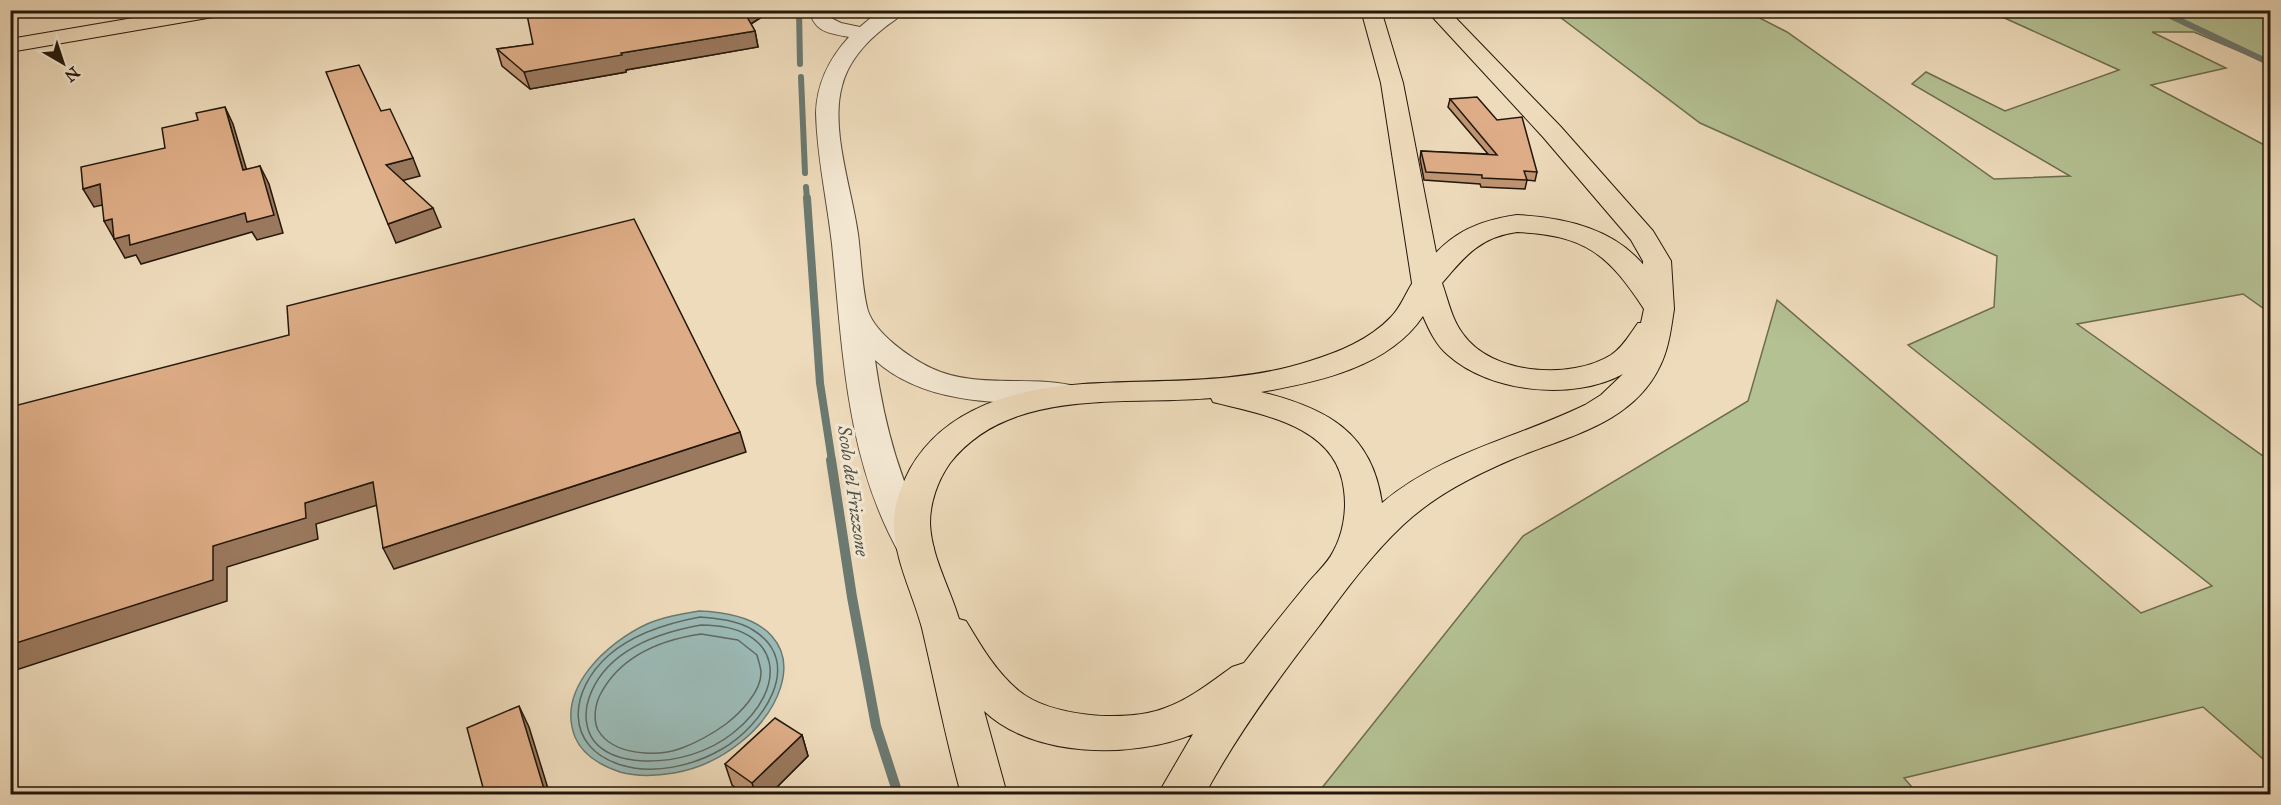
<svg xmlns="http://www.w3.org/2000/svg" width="2281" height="805" font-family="'IM FELL Great Primer',serif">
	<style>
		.green { fill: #b4c193; stroke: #6c6c4e; stroke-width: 1.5 }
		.water { fill: #9bbab6; stroke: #6b7971; stroke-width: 1.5 }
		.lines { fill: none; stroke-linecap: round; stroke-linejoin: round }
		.shore { stroke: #5f6860; stroke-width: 1.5 }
		.stream-far2 { stroke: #6b7971; stroke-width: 6 }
		.stream-far1 { stroke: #6b7971; stroke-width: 8 }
		.stream { stroke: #6b7971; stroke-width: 10 }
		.minor-casing { stroke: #564836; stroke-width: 2 }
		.major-casing { stroke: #23170a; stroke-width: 2 }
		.highway-casing { stroke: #23170a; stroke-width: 2 }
		.minor { fill: #f4e8d3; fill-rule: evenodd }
		.major { fill: #eedbbb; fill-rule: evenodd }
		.highway { fill: #eedbbb; fill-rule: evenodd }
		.wall { fill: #bf9574; stroke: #23170a; stroke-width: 1.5 }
		.shaded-wall { fill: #9b795e; stroke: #23170a; stroke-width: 1.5 }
		.building { fill: #dead87; stroke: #23170a; stroke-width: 1.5 }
		.labels { text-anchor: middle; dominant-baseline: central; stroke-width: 6; stroke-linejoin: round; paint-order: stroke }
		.water-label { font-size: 18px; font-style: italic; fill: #4d5046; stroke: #f4e8d3 }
	</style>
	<rect width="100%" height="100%" fill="#eedbbb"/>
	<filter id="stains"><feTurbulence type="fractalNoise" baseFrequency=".00333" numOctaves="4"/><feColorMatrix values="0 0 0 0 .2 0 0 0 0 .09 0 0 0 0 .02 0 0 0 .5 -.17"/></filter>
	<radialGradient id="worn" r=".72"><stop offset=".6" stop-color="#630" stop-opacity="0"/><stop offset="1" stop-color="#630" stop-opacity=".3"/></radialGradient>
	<polygon class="green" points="1552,11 1746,11 1787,32 1994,179 2070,176 1912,84 1926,72 2005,111 2119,70 1989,11 2270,11 2270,64 2194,32 2152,32 2226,68 2151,85 2270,148 2270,313 2243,294 2077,324 2270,461 2270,765 2203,707 1904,778 1918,794 1317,794 1523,536 1748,401 1777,300 2141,613 2212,586 1908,345 1994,307 1997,256 1700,123"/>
	<path class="water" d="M699,611C846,616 778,755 674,773C656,776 638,777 620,772C602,766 583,756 575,737C556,688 608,642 647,624C663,617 681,614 699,611Z"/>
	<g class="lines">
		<g class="shore">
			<path d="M700,617C718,619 737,620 753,630C807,663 761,727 722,749C693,766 654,775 621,765C563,747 569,690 609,655C634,633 668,623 700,617Z"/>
			<path d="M701,625C783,625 790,688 733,733C708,753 675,762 643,761C625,760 606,756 594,741C585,729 584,712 589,698C605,651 656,633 701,625Z"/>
			<path d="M701,634L738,640L757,655C758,660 761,667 761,673C761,692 740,713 726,724C712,734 698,742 682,748C658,757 613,756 598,730C593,720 595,705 600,695C620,656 660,640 701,634Z"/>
		</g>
		<g class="stream-far2">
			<polyline points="799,10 800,64"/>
			<polyline points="2158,10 2270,63"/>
			<polyline points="801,77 805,173"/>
			<polyline points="806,187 807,199"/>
		</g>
		<polyline class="stream-far1" points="807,198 820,383 832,461"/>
		<polyline class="stream" points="831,460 852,597 876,726 898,794"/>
		<g class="minor-casing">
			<path id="minor" d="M809,10H829L831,18L841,23L860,27L880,10H905C900,18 891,22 884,28C866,42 848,62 842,86C830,129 852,190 858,234C861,256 862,290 868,311C876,334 910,358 931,368C978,390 1031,374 1079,387L1083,394L1079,401L1067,404C1004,403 925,406 875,360C885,430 901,485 934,548L928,558L915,562L902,558C846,462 843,352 832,244C827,200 817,157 816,113C817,83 829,59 849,37C829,33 815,33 809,10Z"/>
		</g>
		<g class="major-casing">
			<path id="major" d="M1517,215C1558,217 1605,226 1635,256C1651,271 1662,291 1674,309C1671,328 1669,348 1660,366C1633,423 1569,436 1515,458C1475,475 1435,495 1403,525C1371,555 1345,591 1319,626C1277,680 1237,735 1205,794H1158L1193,734C1133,759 1033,758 984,711L1007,794H961C946,740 935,683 922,628C913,594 894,559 894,523C894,504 901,486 910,469C945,407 1016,389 1083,384C1158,379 1237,385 1310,361C1339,352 1369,340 1391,317C1401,307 1405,294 1413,282C1441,240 1467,222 1517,215ZM1517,232C1585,235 1608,254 1644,309L1641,323H1638C1630,334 1623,347 1611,355C1571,380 1492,375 1463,334C1452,320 1448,300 1442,283C1465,256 1480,237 1517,232ZM1423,316C1429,330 1436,345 1448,355C1490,393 1574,401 1623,374L1601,395L1585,405C1517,438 1441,453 1382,503C1372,432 1326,408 1261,392C1318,382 1389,367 1423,316ZM1211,398L1213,402C1264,415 1337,426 1344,490C1347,511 1343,534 1333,552C1327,564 1315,574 1307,584C1285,611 1264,637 1244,663L1232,667C1211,682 1190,699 1165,708C1127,723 1051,717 1019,691C996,672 981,646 966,621L959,619C950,588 931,556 930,523C930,502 938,480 950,463C1010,386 1125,406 1211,398Z"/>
		</g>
		<g class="highway-casing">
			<g id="highway">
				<polygon points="180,10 229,10 226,14 219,16 10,52 10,39"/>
				<polygon points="1361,10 1381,10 1403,83 1442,283 1437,289 1427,292 1417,289 1412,283 1381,83"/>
				<polygon points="1426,10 1448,10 1561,127 1653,231 1671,261 1674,309 1670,315 1659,318 1648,315 1644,309 1643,261 1631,240 1543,137"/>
			</g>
		</g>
		<use href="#minor" class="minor"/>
		<use href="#major" class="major"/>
		<use href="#highway" class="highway"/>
	</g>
	<g class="wall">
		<polygon points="765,15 751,24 755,31 758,47 626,70 626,72 530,89 502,66 497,49"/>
		<polygon points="1450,99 1537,172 1535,181 1527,180 1525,189 1481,187 1480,184 1424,180 1420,159 1421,151 1488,154 1448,107"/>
		<polygon points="802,735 808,756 769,795 745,795 732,785 725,764"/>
	</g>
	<g class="shaded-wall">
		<polygon points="764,10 765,15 747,26 743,11"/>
		<polygon points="755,31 758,47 626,70 626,72 530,89 524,72 621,53"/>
		<polygon points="225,107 233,124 252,188 243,170"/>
		<polygon points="413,158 420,176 393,183 386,165"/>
		<polygon points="260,166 269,184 283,233 257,240 252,232 141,264 136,255 125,258 104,221"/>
		<polygon points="100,184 111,203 94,207 83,189"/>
		<polygon points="433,208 441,227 396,243 388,224"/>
		<polygon points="740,432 746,452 394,569 383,548"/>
		<polygon points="373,482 384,503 316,524 318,539 227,567 227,601 10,672 10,645 213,546 305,503"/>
		<polygon points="519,706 529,727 550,795 539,795"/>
		<polygon points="802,735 808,756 769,795 756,795 752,783"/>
	</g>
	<g class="building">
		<polygon points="526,10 743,10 755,31 621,53 622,55 524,72 497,49 533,44"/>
		<polygon points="359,65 381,111 390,109 413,158 386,165 433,208 388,224 326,72"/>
		<polygon points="1477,97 1497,120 1522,117 1537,172 1524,171 1527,180 1482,178 1482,175 1426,172 1421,151 1497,155 1450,99"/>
		<polygon points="225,107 243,170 260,166 274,215 247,222 245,213 130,245 129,235 114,239 112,219 104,221 100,184 83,189 81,167 165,148 162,128 198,120 196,113"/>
		<polygon points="634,219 740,432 383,548 373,482 305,503 306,518 213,546 213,580 10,645 10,407 289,335 287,306"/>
		<polygon points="519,706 545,792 539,795 485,795 467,728"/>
		<polygon points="775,718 802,735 752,783 725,764"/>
	</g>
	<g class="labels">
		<g class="water-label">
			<text transform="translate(853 491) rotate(82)">Scolo del Frizzone</text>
		</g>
	</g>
	<rect width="2281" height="805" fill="none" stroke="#eedbbb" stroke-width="36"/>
	<rect x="12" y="12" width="2257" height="781" fill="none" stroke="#23170a" stroke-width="3"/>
	<rect x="18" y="18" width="2245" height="769" fill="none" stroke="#23170a" stroke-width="1.5"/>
	<g transform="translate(63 63) rotate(141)" stroke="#f4e8d3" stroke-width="4.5" paint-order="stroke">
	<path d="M0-4.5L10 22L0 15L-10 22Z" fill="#23170a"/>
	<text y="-9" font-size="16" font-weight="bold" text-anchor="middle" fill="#23170a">N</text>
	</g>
	<rect width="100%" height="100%" filter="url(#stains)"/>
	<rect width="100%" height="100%" fill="url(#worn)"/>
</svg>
